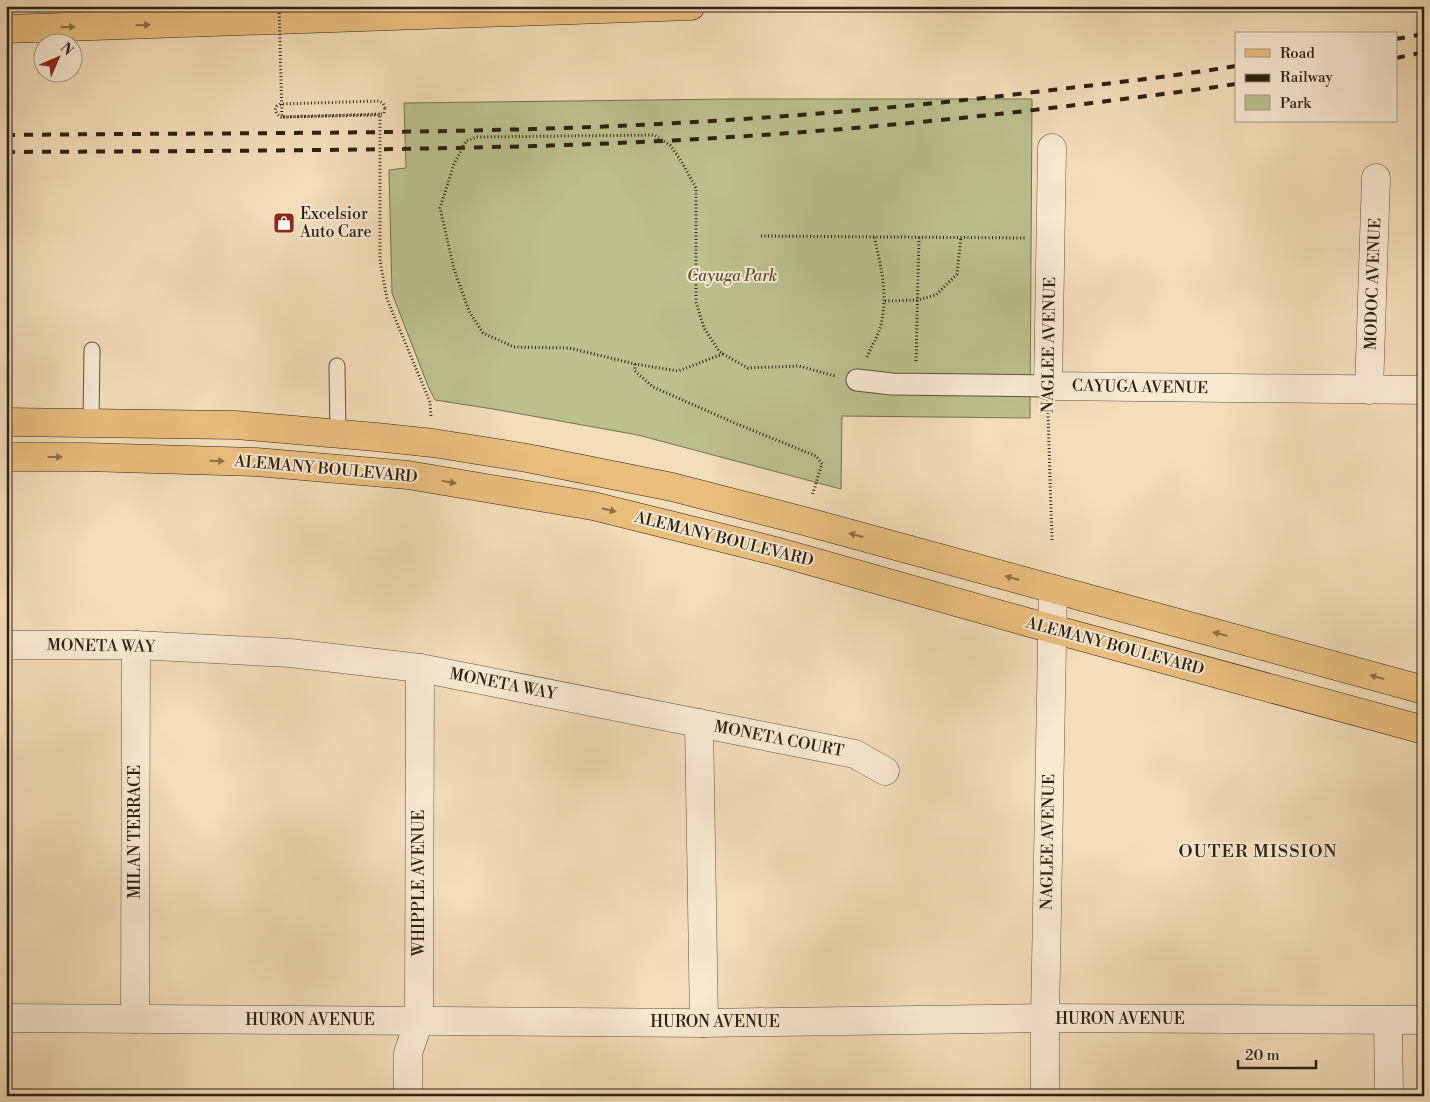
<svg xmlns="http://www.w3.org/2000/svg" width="1430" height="1102" font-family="'Libre Bodoni',serif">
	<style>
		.green { fill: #bbc08f; stroke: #747151 }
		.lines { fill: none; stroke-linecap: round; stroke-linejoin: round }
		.service-casing { stroke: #5e513d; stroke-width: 17 }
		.pedestrian-casing { stroke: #5e513d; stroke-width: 23 }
		.minor-casing { stroke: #5e513d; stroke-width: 29 }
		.primary-casing { stroke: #2d2213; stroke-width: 29 }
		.motorway-casing { stroke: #2d2213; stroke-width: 29 }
		.path { stroke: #2d2213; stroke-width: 3; stroke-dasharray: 1 2.5; stroke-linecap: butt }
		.service { stroke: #f7e9d2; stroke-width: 15 }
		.pedestrian { stroke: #f7e9d2; stroke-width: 21 }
		.minor { stroke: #f7e9d2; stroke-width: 28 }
		.primary { stroke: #eabe7d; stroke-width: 28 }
		.motorway { stroke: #eabe7d; stroke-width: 28 }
		.rail { stroke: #2d2213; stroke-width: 4; stroke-dasharray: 9 9; stroke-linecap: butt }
		.path-bridge { stroke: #2d2213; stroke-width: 3; stroke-dasharray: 1 2.5; stroke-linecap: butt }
		.oneway { fill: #8c7048 }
		.labels { text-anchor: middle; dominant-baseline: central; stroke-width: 4; stroke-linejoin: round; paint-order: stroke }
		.poi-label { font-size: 16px; fill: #2d2213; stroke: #f7e9d2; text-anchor: start }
		.park-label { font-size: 16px; font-style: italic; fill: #585138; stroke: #f7e9d2 }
		.street-label { font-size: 16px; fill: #2d2213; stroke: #f7e9d2 }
		.neighbourhood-label { font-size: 18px; letter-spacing: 1px; fill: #2d2213; stroke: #f7e9d2 }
	</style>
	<rect width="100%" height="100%" fill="#f3ddba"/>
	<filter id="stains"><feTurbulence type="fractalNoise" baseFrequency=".004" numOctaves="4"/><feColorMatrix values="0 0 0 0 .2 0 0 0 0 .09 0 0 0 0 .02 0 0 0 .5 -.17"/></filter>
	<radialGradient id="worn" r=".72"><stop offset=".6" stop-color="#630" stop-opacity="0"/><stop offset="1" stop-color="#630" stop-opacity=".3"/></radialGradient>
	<polygon class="green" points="731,99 1032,99 1030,418 842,416 841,489 638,435 493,409 435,400 428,386 392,293 389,170 406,168 404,103"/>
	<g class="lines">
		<g class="service-casing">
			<g id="service">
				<polyline points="337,366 338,434"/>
				<polyline points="91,423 92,350"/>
			</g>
		</g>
		<g class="pedestrian-casing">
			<polyline id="pedestrian" points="857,380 892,384 1048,386"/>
		</g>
		<g class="minor-casing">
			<g id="minor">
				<polyline points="1052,148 1048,386 1424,390"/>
				<polyline points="1369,390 1376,178"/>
				<polyline points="6,645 136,645 290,653 420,668 855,754 885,771"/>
				<polyline points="699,723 704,1023"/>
				<polyline points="6,1018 704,1023 1045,1018 1424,1020"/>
				<polyline points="135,1019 136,645"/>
				<polyline points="1388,1020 1389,1096"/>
				<polyline points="408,1096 408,1053 419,1021 420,668"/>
				<polyline points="1045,1096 1045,1018 1053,589"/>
			</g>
		</g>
		<g class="primary-casing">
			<g id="primary">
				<polyline points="6,422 236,425 376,437 433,443 527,458 672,487 804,521 1424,690"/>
				<polyline points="6,457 85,457 256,462 408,475 593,506 775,551 1027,622 1424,730"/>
			</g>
		</g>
		<g class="motorway-casing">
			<polyline id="motorway" points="6,29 691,6"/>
		</g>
		<g class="path">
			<polyline points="385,108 383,103 379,101 281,104 277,106 275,110 277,114 281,117 380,114 380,261 387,299 430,402 431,417"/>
			<polyline points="761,236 1025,238"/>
			<polyline points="885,301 918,300 936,295 957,274 961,237"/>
			<polyline points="723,354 678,371 635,364 569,348 514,347 483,333 469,311 454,269 440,208 454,164 466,141 477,137 654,135 670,145 680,159 696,188 696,302 704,328 719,351 723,354 748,368 799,366 835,376"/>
			<path d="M867,357C871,347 877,338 880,328C889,297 881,267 874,236"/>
			<polyline points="916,361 919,236"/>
			<polyline points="635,364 635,371 653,387 737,424 816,456 822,464 812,496"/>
			<polyline points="1048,413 1052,542"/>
		</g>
		<use href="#service" class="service"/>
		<use href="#pedestrian" class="pedestrian"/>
		<use href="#minor" class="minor"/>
		<use href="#primary" class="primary"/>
		<use href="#motorway" class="motorway"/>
		<g class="rail">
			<polyline points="1396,39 1424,34"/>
			<polyline points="1396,58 1424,52"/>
			<path d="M6,135C182,133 358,134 533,129C706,124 880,111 1052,90C1113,83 1175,76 1236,66"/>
			<path d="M6,152C182,151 357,151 533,146C715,141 896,127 1076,105C1130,98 1183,92 1236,84"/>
		</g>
		<polyline class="path-bridge" points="279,6 282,117 379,115 384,113 385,108"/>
	</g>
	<defs><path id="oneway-solid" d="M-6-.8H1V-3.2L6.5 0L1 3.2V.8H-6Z" transform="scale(1.25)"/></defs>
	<g class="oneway">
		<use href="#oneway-solid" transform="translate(143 25) rotate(-2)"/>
		<use href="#oneway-solid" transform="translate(68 27) rotate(-2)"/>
		<use href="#oneway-solid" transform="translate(55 457)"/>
		<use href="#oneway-solid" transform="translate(217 461) rotate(2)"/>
		<use href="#oneway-solid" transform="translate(449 482) rotate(10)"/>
		<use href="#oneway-solid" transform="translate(609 510) rotate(14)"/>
		<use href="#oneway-solid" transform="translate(856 535) rotate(-165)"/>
		<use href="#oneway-solid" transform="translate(1012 578) rotate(-164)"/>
		<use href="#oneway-solid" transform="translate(1220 634) rotate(-165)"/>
		<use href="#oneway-solid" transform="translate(1377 677) rotate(-165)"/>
	</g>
	<defs>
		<g id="shop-square" transform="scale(1.125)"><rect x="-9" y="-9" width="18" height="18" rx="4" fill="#8f2418" stroke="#f7e9d2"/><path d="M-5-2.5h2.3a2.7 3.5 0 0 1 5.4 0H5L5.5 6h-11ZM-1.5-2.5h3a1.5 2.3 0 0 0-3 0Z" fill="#fff"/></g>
	</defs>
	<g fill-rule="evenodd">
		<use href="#shop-square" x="284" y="223"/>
	</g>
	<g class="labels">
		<g class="poi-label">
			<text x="300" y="214">Excelsior<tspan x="300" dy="18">Auto Care</tspan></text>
		</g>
		<g class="park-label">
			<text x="732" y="276">Cayuga Park</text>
		</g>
		<g class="street-label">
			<text transform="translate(1373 284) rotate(-88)">MODOC AVENUE</text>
			<text transform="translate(1049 345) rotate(-89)">NAGLEE AVENUE</text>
			<text transform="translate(1140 387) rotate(1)">CAYUGA AVENUE</text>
			<text transform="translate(326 469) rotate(5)">ALEMANY BOULEVARD</text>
			<text transform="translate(724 539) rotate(14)">ALEMANY BOULEVARD</text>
			<text transform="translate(101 646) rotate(1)">MONETA WAY</text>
			<text transform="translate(1115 646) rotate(15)">ALEMANY BOULEVARD</text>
			<text transform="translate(503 684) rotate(11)">MONETA WAY</text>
			<text transform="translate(779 739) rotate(11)">MONETA COURT</text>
			<text transform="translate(135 832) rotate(-90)">MILAN TERRACE</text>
			<text transform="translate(1048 842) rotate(-89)">NAGLEE AVENUE</text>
			<text transform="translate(419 883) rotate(-90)">WHIPPLE AVENUE</text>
			<text x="1120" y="1019">HURON AVENUE</text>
			<text x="310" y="1020">HURON AVENUE</text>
			<text x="715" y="1022">HURON AVENUE</text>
		</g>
		<g class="neighbourhood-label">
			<text x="1258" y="851">OUTER MISSION</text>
		</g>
	</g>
	<rect width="1430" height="1102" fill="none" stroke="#f3ddba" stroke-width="25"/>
	<rect x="8" y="8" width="1415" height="1087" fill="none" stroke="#2d2213" stroke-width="2.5"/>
	<rect x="12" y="12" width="1405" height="1077" fill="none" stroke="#2d2213"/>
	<rect x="1235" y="32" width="162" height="90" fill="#f7e9d2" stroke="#a69986"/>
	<rect x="1245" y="49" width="25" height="8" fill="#eabe7d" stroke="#a69986"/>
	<text x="1280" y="58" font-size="15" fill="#2d2213">Road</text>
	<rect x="1245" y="74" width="25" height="8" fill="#2d2213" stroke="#a69986"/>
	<text x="1280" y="82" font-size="15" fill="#2d2213">Railway</text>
	<rect x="1245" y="95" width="25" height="15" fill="#bbc08f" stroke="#a69986"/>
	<text x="1280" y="108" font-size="15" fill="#2d2213">Park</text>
	<g transform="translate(58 58) rotate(45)"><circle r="24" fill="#f7e9d2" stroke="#a69986"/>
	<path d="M0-4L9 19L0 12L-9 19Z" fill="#8f2418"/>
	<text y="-8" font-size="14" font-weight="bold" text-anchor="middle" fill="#2d2213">N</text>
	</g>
	<path d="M1238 1060v8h78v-8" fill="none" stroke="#2d2213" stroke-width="2.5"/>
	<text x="1245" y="1060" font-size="15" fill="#2d2213" stroke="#f7e9d2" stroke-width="4" paint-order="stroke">20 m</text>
	<rect width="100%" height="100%" filter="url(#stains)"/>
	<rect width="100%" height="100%" fill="url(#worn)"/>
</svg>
